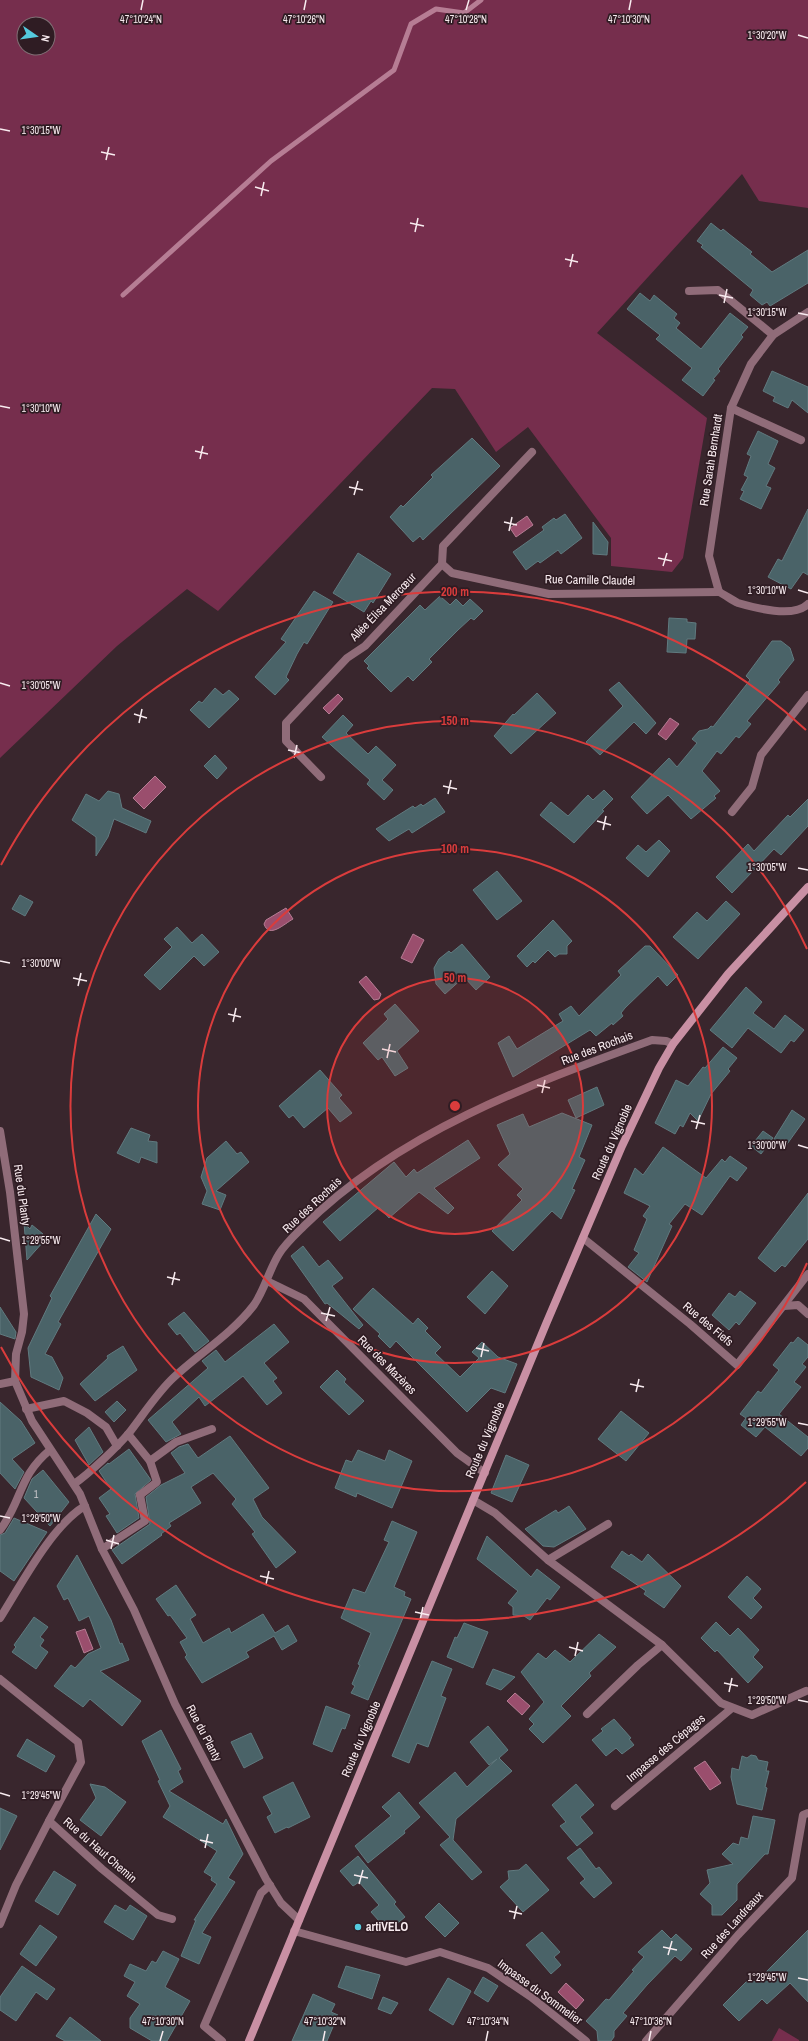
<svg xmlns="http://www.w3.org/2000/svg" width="808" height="2041" font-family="'Archivo Narrow',sans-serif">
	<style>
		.green { fill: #762e4d; fill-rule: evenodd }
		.water { fill: #9a4e6d; stroke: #b67d94 }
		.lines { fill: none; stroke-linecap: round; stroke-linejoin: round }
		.stream { stroke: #b67d94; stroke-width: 5 }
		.building { fill: #4a6368; stroke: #607a7f }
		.lane { stroke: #906c79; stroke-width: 8 }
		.street { stroke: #906c79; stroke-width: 8 }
		.secondary { stroke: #c990a4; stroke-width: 8 }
		.ticks { fill: none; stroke: #f9ecf0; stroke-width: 1.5 }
		.ring { fill: none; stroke: #da3c3c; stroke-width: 2 }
		.poi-dot { fill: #54cade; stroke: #2f1c23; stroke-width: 1.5 }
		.labels { text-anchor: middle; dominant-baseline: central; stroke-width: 3.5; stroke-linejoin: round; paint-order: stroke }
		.number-label { font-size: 10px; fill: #cdcace }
		.street-label { font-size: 12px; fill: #f9ecf0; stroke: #2f1c23 }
		.poi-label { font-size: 12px; font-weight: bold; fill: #f9ecf0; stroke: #2f1c23; text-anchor: start }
		.ticks-label { font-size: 10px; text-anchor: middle; fill: #f9ecf0; stroke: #2f1c23; stroke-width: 3.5; stroke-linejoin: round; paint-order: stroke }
		.centre { fill: #da3c3c; stroke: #2f1c23; stroke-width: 2 }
		.ring-label { font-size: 12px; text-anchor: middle; font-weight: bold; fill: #da3c3c; stroke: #2f1c23; stroke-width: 3.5; stroke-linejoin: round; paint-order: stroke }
	</style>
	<rect width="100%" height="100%" fill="#39262d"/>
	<g class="green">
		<path d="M0,0H808V208L759,201L742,174L597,333L707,418L683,558L672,572L611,566V538L528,427L496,452L455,389L432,388L218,611L187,589L117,646L0,758ZM24,24H48V48H24Z"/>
		<polygon points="779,2028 799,2040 799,2041 772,2041"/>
	</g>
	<g class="water">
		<polygon points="527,516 533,525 516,537 510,528"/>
		<polygon points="338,694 343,699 329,714 323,708"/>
		<polygon points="670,718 679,724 666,740 658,734"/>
		<polygon points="155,776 166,787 144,809 133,798"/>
		<path d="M286,908L293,919C284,924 269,939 264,924L266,920Z"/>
		<polygon points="413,934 424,940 412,963 401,958"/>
		<polygon points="366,976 381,994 379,999 374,1000 359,982"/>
		<polygon points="85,1629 93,1649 84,1653 76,1632"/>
		<polygon points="515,1693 530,1706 522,1715 507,1701"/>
		<polygon points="705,1761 721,1783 710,1790 694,1768"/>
		<polygon points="566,1983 584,2000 576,2009 558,1992"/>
	</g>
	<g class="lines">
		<polyline class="stream" points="123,295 271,161 394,70 411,24 436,9 464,13 481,0"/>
	</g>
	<g class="building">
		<polygon points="711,223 721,231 723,229 729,234 752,252 750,254 772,272 808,250 808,283 770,306 767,302 762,305 750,295 753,290 701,247 703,245 697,241"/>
		<polygon points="640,293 650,301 654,295 677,314 674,318 680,323 676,328 701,349 730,313 748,327 741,335 743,337 718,369 720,371 713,379 715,380 703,396 682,380 692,368 656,339 660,335 627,309"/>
		<polygon points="772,371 808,387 808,413 792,400 788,408 773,401 775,397 763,391"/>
		<polygon points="758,431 778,441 768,464 775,468 766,486 771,488 761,509 740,499 744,491 741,490 748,477 744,475 751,456 747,454"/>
		<polygon points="472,438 500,466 423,540 420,536 413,542 390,517 401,505 403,507 433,477 431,475"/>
		<polygon points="808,509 808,575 803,572 791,589 768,577 778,559 782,561"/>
		<polygon points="565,514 582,538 561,554 558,550 540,563 538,561 526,570 513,552 544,530 542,527 554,518 556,520"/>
		<polygon points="593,522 608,542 607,555 593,554"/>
		<polygon points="358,553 391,574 373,603 371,601 364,612 333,593"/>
		<polygon points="314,591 333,602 307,644 304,642 297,654 286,677 289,680 275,695 255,677 286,642 281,639"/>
		<polygon points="440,596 450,605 456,599 463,606 470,599 483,611 474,620 471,618 458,630 429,659 432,662 413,681 408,676 391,692 367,668 369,666 364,661 420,605 425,610"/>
		<polygon points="669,618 687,619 687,622 696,623 695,639 687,639 686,653 667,652"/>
		<polygon points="772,641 781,641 790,648 794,660 778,680 780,682 747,721 751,724 739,738 736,736 721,754 717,751 702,771 720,791 714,796 716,798 691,819 668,795 647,814 631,797 669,758 677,767 697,743 692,739 699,731 708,729 711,726 713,727 750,680 746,676"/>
		<polygon points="619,682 656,723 646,734 634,722 600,755 586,742 623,706 609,690"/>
		<polygon points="215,688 223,695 229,690 239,699 209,728 190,710 199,701 202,703"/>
		<polygon points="537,693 556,713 511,754 494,736 513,714 514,715"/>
		<polygon points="343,715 353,725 346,733 368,754 376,746 396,765 382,780 393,790 384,800 367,784 370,780 322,737"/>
		<polygon points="215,755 227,768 217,779 204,766"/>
		<polygon points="604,790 613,799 602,810 604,811 574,843 540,815 551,802 568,816 588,795 593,800"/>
		<polygon points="108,791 119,794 122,808 151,821 146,833 114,819 108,837 96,856 96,837 72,820 86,794 99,801"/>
		<polygon points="435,798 445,812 412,833 409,829 389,841 376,829 413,806 415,808 421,804 423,806"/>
		<polygon points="808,799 808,826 781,855 774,849 732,893 716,877 748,844 754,851 788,815 790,817"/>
		<polygon points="659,840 670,851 648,877 626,858 638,845 646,852"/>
		<polygon points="497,871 522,901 497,920 473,890"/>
		<polygon points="20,895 33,902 25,916 12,909"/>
		<polygon points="726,901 740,914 698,959 673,937 697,912 707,921"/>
		<polygon points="553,920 572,941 567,946 567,954 559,954 555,957 548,950 535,963 533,961 527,967 517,956"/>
		<polygon points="177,927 192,943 202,934 219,952 204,966 194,956 160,990 144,975 172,947 164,939"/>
		<polygon points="462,944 490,977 476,990 464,977 445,994 436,984 434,968 439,959 449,951 451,953"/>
		<polygon points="645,946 650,946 678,975 667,986 658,976 625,1008 621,1013 623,1016 613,1025 612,1023 596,1036 590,1030 513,1077 498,1043 509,1036 517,1049 563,1021 559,1014 571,1006 579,1016 621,975 618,971"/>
		<polygon points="746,987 762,1002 753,1013 774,1029 785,1015 804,1030 794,1042 791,1040 781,1053 748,1028 732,1048 710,1030"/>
		<polygon points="395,1004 419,1031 397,1051 408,1068 395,1076 382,1057 378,1060 363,1043 388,1019 384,1014"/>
		<polygon points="723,1047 737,1058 728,1069 730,1071 711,1094 698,1121 690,1113 683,1127 680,1125 675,1134 655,1123 676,1080 688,1086 703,1067 705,1068"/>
		<polygon points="320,1070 342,1095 339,1098 352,1113 340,1122 328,1108 304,1128 293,1115 289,1118 279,1106"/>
		<polygon points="597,1087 604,1105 576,1118 568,1100"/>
		<polygon points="792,1110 805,1119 785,1147 774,1139"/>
		<polygon points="562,1113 592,1125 579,1157 585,1160 572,1189 575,1190 561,1219 552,1211 513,1251 492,1231 522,1200 517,1195 523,1189 498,1165 510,1154 497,1125 523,1114 529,1127"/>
		<polygon points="131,1128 150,1135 148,1141 157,1142 157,1163 141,1157 139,1163 117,1153"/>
		<polygon points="763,1131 773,1138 761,1154 751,1146"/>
		<polygon points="468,1140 480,1158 434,1188 454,1208 448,1214 419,1192 389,1218 379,1207 340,1241 323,1222 394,1162 406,1177 414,1169 417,1173"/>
		<polygon points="226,1141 237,1154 241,1152 249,1162 216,1191 226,1195 220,1210 202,1204 207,1191 201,1177 207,1158"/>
		<polygon points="663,1147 706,1178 722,1159 725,1162 730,1156 747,1168 737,1181 730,1176 702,1215 685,1204 669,1224 672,1226 647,1282 628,1267 639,1253 634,1250 647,1219 643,1216 650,1206 624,1193 635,1168 643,1175"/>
		<polygon points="808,1193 808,1239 785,1267 782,1265 775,1272 758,1258"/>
		<polygon points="96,1214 111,1229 58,1322 61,1324 45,1354 52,1357 63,1378 59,1390 31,1377 28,1348 52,1298 50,1296"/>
		<polygon points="24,1223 30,1229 32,1225 43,1234 40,1238 44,1241 27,1260"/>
		<polygon points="303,1246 319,1267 328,1260 343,1278 332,1286 363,1325 359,1329 327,1303 325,1304 291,1256"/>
		<polygon points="492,1271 508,1286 485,1314 467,1297"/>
		<polygon points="373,1288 413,1324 418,1318 428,1328 425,1331 441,1347 435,1353 460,1377 479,1358 472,1352 482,1342 498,1357 517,1364 505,1393 491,1388 467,1412 396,1341 390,1348 378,1336 380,1334 353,1309"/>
		<polygon points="740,1291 756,1303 739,1325 736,1322 729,1330 712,1315 729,1293 735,1297"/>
		<polygon points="0,1307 16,1332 15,1339 0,1334"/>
		<polygon points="184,1312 209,1341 195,1352 180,1333 177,1335 168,1324"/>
		<polygon points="274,1324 289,1342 264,1363 277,1378 273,1381 282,1393 267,1405 243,1376 205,1406 199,1397 172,1422 181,1434 166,1442 148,1420 208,1368 202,1361 216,1350 225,1362"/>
		<polygon points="798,1337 808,1345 808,1357 802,1364 806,1367 794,1382 801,1387 779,1414 808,1437 808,1448 801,1456 765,1427 756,1437 741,1425 746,1418 740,1414 758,1391 761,1393 779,1370 773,1365 791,1342 793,1343"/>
		<polygon points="123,1346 137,1370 95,1401 80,1384 108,1358 107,1356"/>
		<polygon points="337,1370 346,1379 344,1382 364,1401 349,1415 320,1387"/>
		<polygon points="117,1401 126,1410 114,1422 105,1412"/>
		<polygon points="0,1402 21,1421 35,1443 12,1459 24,1472 15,1489 0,1473"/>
		<polygon points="621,1411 649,1433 626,1461 598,1439"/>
		<polygon points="89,1427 103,1452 89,1465 75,1440"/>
		<polygon points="230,1436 269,1488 253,1499 262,1517 296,1552 276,1568 252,1534 255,1532 232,1504 236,1499 213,1473 191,1487 201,1503 169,1523 171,1526 161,1534 162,1535 122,1564 112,1550 150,1524 146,1497 161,1485 185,1473 171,1453 179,1447 188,1444 198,1458"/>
		<polygon points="129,1449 151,1480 135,1494 139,1518 117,1533 106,1516 110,1514 99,1498 111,1489 99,1471 108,1463 109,1464"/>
		<polygon points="358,1450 385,1461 389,1450 412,1461 392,1508 357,1493 356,1497 335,1488 346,1460 352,1462"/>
		<polygon points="506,1455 529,1465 512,1502 491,1493"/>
		<polygon points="43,1470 69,1502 50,1526 24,1498 32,1479"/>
		<polygon points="569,1506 586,1529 554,1547 543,1546 525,1529 556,1510 558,1513"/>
		<polygon points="14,1518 47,1532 14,1581 0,1571 0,1535 5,1533"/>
		<polygon points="392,1521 417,1532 394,1587 405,1592 404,1596 411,1599 368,1700 351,1693 355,1686 352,1684 360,1665 358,1664 371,1633 341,1618 353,1589 365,1593 389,1542 384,1540"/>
		<polygon points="487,1536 531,1577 537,1569 560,1587 550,1600 547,1598 530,1620 524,1616 513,1615 513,1607 508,1603 518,1591 477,1559"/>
		<polygon points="622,1551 629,1556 631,1554 642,1562 648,1554 681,1586 664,1608 644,1594 646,1591 611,1567"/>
		<polygon points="77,1555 111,1620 120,1644 122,1643 129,1660 100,1671 141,1701 122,1726 90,1699 83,1707 54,1686 71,1665 75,1668 88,1654 101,1648 89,1616 79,1621 68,1598 64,1600 57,1586"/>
		<polygon points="747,1576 761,1589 753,1598 762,1607 751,1619 728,1597"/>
		<polygon points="176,1585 196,1615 190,1619 203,1643 229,1628 231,1633 263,1614 275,1633 288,1625 297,1641 282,1650 274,1636 246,1652 249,1657 202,1683 185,1657 187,1655 180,1642 187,1638 170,1615 168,1616 156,1599"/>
		<polygon points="34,1617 48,1627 40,1637 44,1640 40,1646 48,1652 36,1669 12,1652 16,1647 14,1645"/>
		<polygon points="716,1622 730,1636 738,1628 759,1650 753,1657 763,1667 748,1683 717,1650 715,1652 701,1638"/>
		<polygon points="464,1623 488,1632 473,1668 447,1657 455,1637 457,1638"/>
		<polygon points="599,1634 616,1647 589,1673 591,1676 561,1706 571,1716 543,1743 529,1729 534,1724 529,1719 544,1702 521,1672 538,1653 546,1659 555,1650 570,1662"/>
		<polygon points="432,1661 452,1669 441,1696 446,1698 428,1747 417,1743 409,1763 392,1756"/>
		<polygon points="493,1669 515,1677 501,1690 486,1684"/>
		<polygon points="326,1706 350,1715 345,1729 342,1728 332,1752 313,1744"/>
		<polygon points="614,1719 631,1738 629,1739 634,1745 622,1754 616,1748 606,1756 592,1740 603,1731 601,1729"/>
		<polygon points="488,1726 508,1750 499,1758 512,1771 456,1819 453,1840 482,1872 472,1880 440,1845 450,1837 419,1803 455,1772 467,1787 497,1759 489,1765 470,1742"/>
		<polygon points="161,1730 181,1769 178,1771 183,1782 169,1791 223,1824 226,1819 243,1854 228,1878 235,1882 202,1933 211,1937 199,1964 181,1956 196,1920 194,1920 217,1884 211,1880 212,1877 204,1872 217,1851 163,1817 170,1806 158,1781 160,1780 142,1741"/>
		<polygon points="251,1733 263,1758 244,1768 231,1742"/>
		<polygon points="27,1739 55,1756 46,1772 17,1756"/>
		<polygon points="751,1755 756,1756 758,1760 768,1762 766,1771 769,1771 765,1787 767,1788 762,1810 737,1804 731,1777 732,1768 739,1770 742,1756 747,1758"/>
		<polygon points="293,1782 310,1817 288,1828 287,1827 275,1833 267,1817 272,1814 263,1797"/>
		<polygon points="90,1784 105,1787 126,1802 101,1836 80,1820 96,1798"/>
		<polygon points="576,1784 594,1805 580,1817 593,1833 577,1846 560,1826 566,1822 552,1805"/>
		<polygon points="399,1792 420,1817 404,1831 405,1833 368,1863 355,1846 391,1816 382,1807"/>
		<polygon points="0,1808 17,1816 0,1850"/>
		<polygon points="753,1816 775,1820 768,1854 765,1854 737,1884 737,1900 722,1915 712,1915 712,1905 700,1894 710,1883 707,1870 733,1864 722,1854 733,1843 739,1845 741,1837 748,1839"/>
		<polygon points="580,1848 596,1869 599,1867 612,1883 594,1898 580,1883 585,1879 567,1858"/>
		<polygon points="358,1856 396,1902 394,1904 405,1917 388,1931 371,1912 379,1905 359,1882 353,1886 340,1871"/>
		<polygon points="526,1864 549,1890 523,1912 500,1887 509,1879 508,1871 519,1870"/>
		<polygon points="54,1871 76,1885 58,1915 35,1901"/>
		<polygon points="439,1903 459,1923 445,1937 425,1917"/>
		<polygon points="115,1905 126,1911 130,1905 147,1916 133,1940 104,1922"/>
		<polygon points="40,1925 57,1937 36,1966 20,1954"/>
		<polygon points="662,1930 671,1939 676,1934 692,1949 681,1961 675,1956 647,1985 623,2013 627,2016 614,2031 614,2037 611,2041 598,2041 597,2031 586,2021 606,1999 609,2000 634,1971 632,1970 644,1957 638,1952"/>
		<polygon points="808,1930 808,2002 790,1983 767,2004 762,1999 739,2021 723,2005 750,1978 754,1982 765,1973"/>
		<polygon points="542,1932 560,1952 554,1957 561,1965 551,1974 526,1945"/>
		<polygon points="163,1951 179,1959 165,1987 190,2001 167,2041 152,2041 130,2028 130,2018 140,2004 127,1996 135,1982 124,1976 130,1964 146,1971 152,1961 156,1963"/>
		<polygon points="22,1966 55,1989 47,2000 36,1992 16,2021 0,2010 0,1997"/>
		<polygon points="346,1966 380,1975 372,1999 338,1987"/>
		<polygon points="483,1977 498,1986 488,2002 474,1993"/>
		<polygon points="448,1978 471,1991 453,2025 429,2010"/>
		<polygon points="313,1994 335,2004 331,2012 338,2015 327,2041 292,2041"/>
		<polygon points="383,1997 398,2003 391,2014 378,2009"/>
		<polygon points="70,2017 101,2041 65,2041 56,2036"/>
	</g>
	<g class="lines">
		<g class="lane">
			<polyline points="102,1549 145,1521 140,1495"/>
			<polyline points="222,2041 204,2026 261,1893 270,1885"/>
		</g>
		<g class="street">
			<polyline points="689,291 718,290 773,335"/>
			<polyline points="731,408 801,440"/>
			<polyline points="442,564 452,573 549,594 719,592"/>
			<polyline points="719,592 709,556 731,408 751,364 773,335 808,312"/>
			<path d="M719,592C725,595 732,600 738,603C755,608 794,618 808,604"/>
			<polyline points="321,777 286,741 286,723 347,658 365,646 442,564 443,546 532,452"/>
			<polyline points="732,812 752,787 761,755 808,695"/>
			<polyline points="0,1131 10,1192 24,1314 22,1332 16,1354 15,1381 32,1421 80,1494 102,1549 134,1610 175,1704 266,1879 281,1903 299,1920"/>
			<polyline points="583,1238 690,1324 737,1365 808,1274"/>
			<polyline points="267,1281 304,1299 457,1453 485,1473"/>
			<polyline points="784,1306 798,1305 808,1314"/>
			<polyline points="0,1384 15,1381"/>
			<polyline points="26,1409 64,1401 87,1413 106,1427 117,1446"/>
			<polyline points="128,1434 150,1461 176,1442 212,1429"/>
			<path d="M74,1484C90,1473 117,1447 129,1433C143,1415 155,1396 171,1380C198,1354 231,1335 254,1305C265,1289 269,1270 279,1254C285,1244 296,1234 304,1226C399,1132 528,1085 652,1040L666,1041L673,1044"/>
			<polyline points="140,1495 157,1482 150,1461"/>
			<polyline points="473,1500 495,1513 548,1560 662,1645 721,1703 752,1715 806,1691"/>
			<path d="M0,1530C22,1502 18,1476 50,1450"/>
			<polyline points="548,1560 608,1524"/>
			<path d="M0,1618C21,1585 52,1525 85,1506"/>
			<polyline points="0,1679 78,1742 81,1762 49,1821 102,1869 158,1915 172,1919"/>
			<polyline points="587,1714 638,1665 662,1645"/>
			<polyline points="615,1806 732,1708"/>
			<polyline points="0,1924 16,1885 49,1821"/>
			<polyline points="294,1931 406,1962 440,1952 488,1968 531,1997 586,2041"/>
			<polyline points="646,2041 738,1935 792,1878 803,1815 808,1813"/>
		</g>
		<polyline class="secondary" points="249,2041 546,1324 622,1146 659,1068 673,1044 728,974 808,887"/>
	</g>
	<path class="ticks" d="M141,10L143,0M304,10L306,0M466,10L469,0M629,10L631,0M798,35L808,38M0,129L10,131M101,152L115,155M106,160L109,147M255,187L269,191M261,196L264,182M410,223L424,226M415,232L418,218M565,259L578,262M570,267L573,254M719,295L733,298M724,303L727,289M798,313L808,315M0,406L10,408M195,451L208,454M200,459L203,446M349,487L363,490M354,495L358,481M504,522L517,525M509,531L512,517M658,558L672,561M663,566L667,553M798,590L808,593M0,683L10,686M134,714L147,718M139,723L142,709M288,750L302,753M294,758L297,745M443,786L457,789M448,794L451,780M597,821L611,825M603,830L606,816M798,868L808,870M0,961L10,963M73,978L87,981M78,986L81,973M228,1014L241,1017M233,1022L236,1008M382,1049L396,1052M387,1058L390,1044M537,1085L550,1088M542,1093L545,1080M691,1121L705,1124M696,1129L700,1115M798,1145L808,1148M0,1238L10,1241M167,1277L180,1280M172,1285L175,1272M321,1313L335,1316M326,1321L330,1307M476,1348L489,1351M481,1357L484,1343M630,1384L644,1387M636,1392L639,1379M798,1423L808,1425M0,1516L10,1518M106,1540L119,1544M111,1549L114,1535M260,1576L274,1579M266,1584L269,1571M415,1612L429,1615M420,1620L423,1607M569,1647L583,1651M575,1656L578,1642M724,1683L738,1686M729,1692L732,1678M798,1700L808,1702M0,1793L10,1796M200,1840L213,1843M205,1848L208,1834M354,1875L368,1878M359,1884L363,1870M509,1911L522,1914M514,1919L517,1906M663,1947L677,1950M668,1955L672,1941M798,1978L808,1980M160,2041L163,2031M323,2041L325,2031M486,2041L488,2031M649,2041L651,2031"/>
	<circle cx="455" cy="1106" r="128" fill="#da3c3c" fill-opacity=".12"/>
	<g class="ring">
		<circle cx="455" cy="1106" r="128"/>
		<circle cx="455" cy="1106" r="257"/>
		<path d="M807 1263A385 385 0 1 1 807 949"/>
		<path d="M806 1482A514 514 0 0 1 1 1347M1 865A514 514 0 0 1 806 730"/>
	</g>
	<circle class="poi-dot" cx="358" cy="1927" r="4"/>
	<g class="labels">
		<g class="number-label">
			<text x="36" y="1494">1</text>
		</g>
		<g class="street-label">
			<text transform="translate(711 460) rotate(-81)">Rue Sarah Bernhardt</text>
			<text transform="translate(590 580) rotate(1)">Rue Camille Claudel</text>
			<text transform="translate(383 607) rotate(-46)">Allée Élisa Mercœur</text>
			<text transform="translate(597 1048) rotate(-21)">Rue des Rochais</text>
			<text transform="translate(612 1142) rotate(-66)">Route du Vignoble</text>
			<text transform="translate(22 1195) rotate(82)">Rue du Planty</text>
			<text transform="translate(312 1205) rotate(-43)">Rue des Rochais</text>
			<text transform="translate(708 1324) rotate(40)">Rue des Fiefs</text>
			<text transform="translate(387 1365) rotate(45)">Rue des Mazères</text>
			<text transform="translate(485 1440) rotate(-67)">Route du Vignoble</text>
			<text transform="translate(204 1733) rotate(62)">Rue du Planty</text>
			<text transform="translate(361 1739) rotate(-67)">Route du Vignoble</text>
			<text transform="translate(666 1748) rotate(-40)">Impasse des Cépages</text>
			<text transform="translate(100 1850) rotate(41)">Rue du Haut Chemin</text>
			<text transform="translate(732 1925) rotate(-48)">Rue des Landreaux</text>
			<text transform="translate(540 1992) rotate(36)">Impasse du Sommelier</text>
		</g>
		<g class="poi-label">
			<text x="366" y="1927">artiVELO</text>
		</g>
	</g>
	<g class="ticks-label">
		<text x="141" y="23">47°10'24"N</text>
		<text x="304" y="23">47°10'26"N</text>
		<text x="466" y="23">47°10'28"N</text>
		<text x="629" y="23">47°10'30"N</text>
		<text x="767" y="39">1°30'20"W</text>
		<text x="41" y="134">1°30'15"W</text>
		<text x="767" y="316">1°30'15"W</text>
		<text x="41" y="412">1°30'10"W</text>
		<text x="767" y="594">1°30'10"W</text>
		<text x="41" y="689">1°30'05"W</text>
		<text x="767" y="871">1°30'05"W</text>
		<text x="41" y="967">1°30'00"W</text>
		<text x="767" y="1149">1°30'00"W</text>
		<text x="41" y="1244">1°29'55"W</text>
		<text x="767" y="1426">1°29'55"W</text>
		<text x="41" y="1522">1°29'50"W</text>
		<text x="767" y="1704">1°29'50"W</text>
		<text x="41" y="1799">1°29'45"W</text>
		<text x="767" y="1981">1°29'45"W</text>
		<text x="163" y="2025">47°10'30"N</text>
		<text x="325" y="2025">47°10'32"N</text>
		<text x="488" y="2025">47°10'34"N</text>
		<text x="651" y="2025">47°10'36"N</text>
	</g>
	<circle cx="455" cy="1106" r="6" class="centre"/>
	<g class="ring-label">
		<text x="455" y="596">200 m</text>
		<text x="455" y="725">150 m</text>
		<text x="455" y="853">100 m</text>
		<text x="455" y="982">50 m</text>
	</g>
	<g transform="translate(36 36) rotate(103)"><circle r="19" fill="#2f1c23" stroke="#806f75"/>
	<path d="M0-3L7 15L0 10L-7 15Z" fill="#54cade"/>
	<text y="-6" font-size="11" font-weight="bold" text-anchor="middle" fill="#f9ecf0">N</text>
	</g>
</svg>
